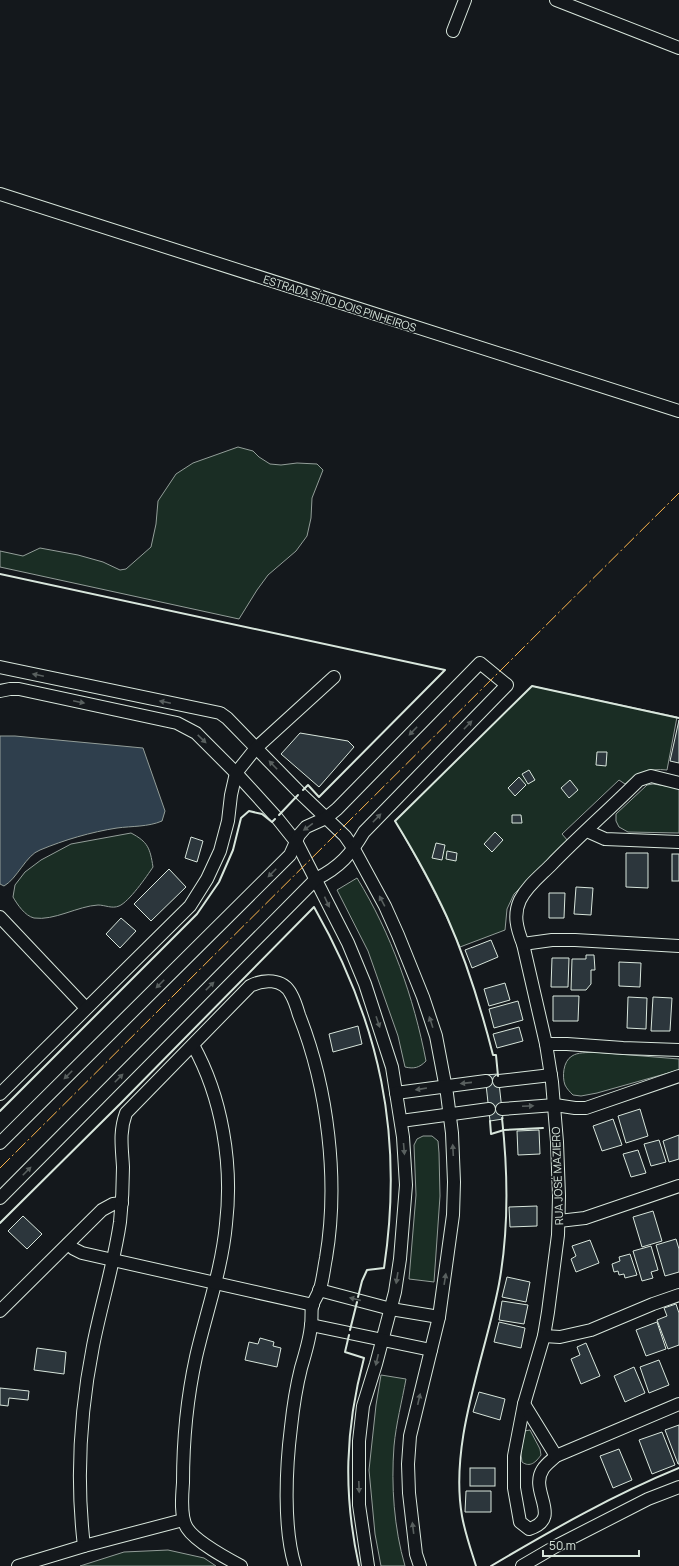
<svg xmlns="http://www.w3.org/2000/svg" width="679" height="1566" font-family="Manrope,sans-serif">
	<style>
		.green { fill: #1a2d24; stroke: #939e99 }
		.water { fill: #2f3f4d; stroke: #939e99 }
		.building { fill: #2c363c; stroke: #d8e6dc }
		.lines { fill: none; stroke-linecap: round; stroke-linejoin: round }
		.minor-casing { stroke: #d8e6dc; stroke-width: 14 }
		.minor { stroke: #14181c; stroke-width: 12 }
		.wall { stroke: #d8e6dc; stroke-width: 2 }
		.power { stroke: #ffb74d; stroke-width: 1; stroke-dasharray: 14 3 2 3; stroke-linecap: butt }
		.oneway { fill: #59605f }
		.labels { text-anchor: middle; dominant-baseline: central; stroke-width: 3; stroke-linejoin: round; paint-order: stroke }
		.street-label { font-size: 11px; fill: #d8e6dc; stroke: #14181c }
	</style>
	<rect width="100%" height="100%" fill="#14181c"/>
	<g class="green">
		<polygon points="238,447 253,451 259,457 270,464 281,465 297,463 317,464 323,470 312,498 311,518 307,536 296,551 268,575 257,590 239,619 0,567 0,551 23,556 40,548 78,555 103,562 120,570 126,569 151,547 156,524 158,501 176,474 193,463"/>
		<path d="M532,686L677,717L667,770C649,768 638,773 625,784L619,780L562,834L568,841L514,894L507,909L505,930L460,947C441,903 419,862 395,821Z"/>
		<polygon points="653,784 679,788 679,833 628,832 619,827 616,821 616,814 647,785"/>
		<path d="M131,833C148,842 150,848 153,867C147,876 129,902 119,906C112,909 105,905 98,905C78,906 54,921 34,918C25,916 17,904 13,897L15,885L25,872L41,860L71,844Z"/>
		<path d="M357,878C391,933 414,998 426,1061C419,1068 414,1069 405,1067L398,1036L368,951L337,890Z"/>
		<path d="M594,1052L679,1059V1070L597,1093L581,1096L573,1095C570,1092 567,1089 565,1085C562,1077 563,1061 572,1056C578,1052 586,1053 594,1052Z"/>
		<polygon points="423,1136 432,1136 438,1141 439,1153 440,1196 434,1282 409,1279 416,1195 414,1145 417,1139"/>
		<path d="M381,1375L406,1379C402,1401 396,1424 394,1446C391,1486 394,1528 405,1566H381L375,1534L369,1470L376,1405Z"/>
		<path d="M530,1430L540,1449L541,1455C536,1462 530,1468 522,1462L521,1454L524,1431Z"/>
		<polygon points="168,1550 204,1558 216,1566 80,1566 124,1552"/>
	</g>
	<path class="water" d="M0,736H15L143,748L165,811L162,821C148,827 132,826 117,828C91,832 64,840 40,850C26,855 17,879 4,886L0,884Z"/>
	<g class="building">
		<polygon points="679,720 679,763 670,761"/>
		<polygon points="300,733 348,741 354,747 319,787 281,754"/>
		<polygon points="597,752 607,752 606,766 596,765"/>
		<polygon points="529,770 535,780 528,784 522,774"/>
		<polygon points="519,777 526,785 515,796 508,788"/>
		<polygon points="570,780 578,790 569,798 561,788"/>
		<polygon points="512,815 521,815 522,823 512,823"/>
		<polygon points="495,832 503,840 492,852 484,844"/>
		<polygon points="191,837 203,841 197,862 185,858"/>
		<polygon points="436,843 445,845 442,860 432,858"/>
		<polygon points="447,851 457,853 456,861 446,859"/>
		<polygon points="626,853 648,853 648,888 626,887"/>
		<rect x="672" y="854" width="7" height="27"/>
		<polygon points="169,869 186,887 151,921 134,904"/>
		<polygon points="576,887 593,888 591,915 574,914"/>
		<polygon points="549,893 565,893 564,918 549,918"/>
		<polygon points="121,918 136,931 120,948 106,934"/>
		<polygon points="491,940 498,957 472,968 465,950"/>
		<polygon points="586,955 594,955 595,970 591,970 591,984 586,990 571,990 572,959 586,959"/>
		<polygon points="552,958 569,958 568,987 551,987"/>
		<polygon points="619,962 641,963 640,987 619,986"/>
		<polygon points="505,983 510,1000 489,1006 484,989"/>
		<polygon points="553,996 579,996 578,1021 553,1021"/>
		<polygon points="628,997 647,998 646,1029 627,1028"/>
		<polygon points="653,997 672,998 670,1031 651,1031"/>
		<polygon points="518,1001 523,1020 494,1028 489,1009"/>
		<polygon points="358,1026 362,1044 333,1052 329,1034"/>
		<polygon points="519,1027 523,1041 497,1048 493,1034"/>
		<polygon points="498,1074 503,1119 490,1121 485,1075"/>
		<polygon points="640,1109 648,1136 626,1143 618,1116"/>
		<polygon points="613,1119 622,1145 602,1151 593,1126"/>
		<polygon points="539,1130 540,1154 518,1155 517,1131"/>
		<polygon points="679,1135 679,1159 669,1162 663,1141"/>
		<polygon points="659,1140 666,1162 651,1166 644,1144"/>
		<polygon points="638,1150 646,1173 631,1177 623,1154"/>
		<polygon points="537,1206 537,1226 510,1227 509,1207"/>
		<polygon points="653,1211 662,1241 642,1247 633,1217"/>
		<polygon points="23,1216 42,1234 27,1249 8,1231"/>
		<polygon points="676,1239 679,1249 679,1272 665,1276 656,1245"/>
		<polygon points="590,1240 599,1263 576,1272 571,1259 576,1256 572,1246"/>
		<polygon points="651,1246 658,1270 651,1272 653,1278 642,1281 633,1251"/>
		<polygon points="630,1254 637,1275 625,1278 624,1274 619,1275 618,1271 614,1272 612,1264 620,1261 619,1257"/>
		<polygon points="507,1277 530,1282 526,1302 502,1297"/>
		<polygon points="502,1301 528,1305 524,1324 499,1320"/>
		<polygon points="676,1304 679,1313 679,1345 668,1349 657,1320 667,1316 664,1308"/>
		<polygon points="499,1322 525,1328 521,1348 494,1342"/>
		<polygon points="657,1322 666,1349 646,1356 636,1330"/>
		<polygon points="260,1338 274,1342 273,1346 281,1348 277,1367 245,1360 249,1342 258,1344"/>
		<polygon points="586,1343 600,1376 581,1384 571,1359 580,1355 577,1347"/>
		<polygon points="37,1348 66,1352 64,1374 34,1370"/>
		<polygon points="659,1360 669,1385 649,1393 640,1367"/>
		<polygon points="634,1367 645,1393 625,1402 614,1376"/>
		<polygon points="0,1388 29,1391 28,1400 9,1398 8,1406 0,1405"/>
		<polygon points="479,1392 505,1399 500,1420 473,1412"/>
		<polygon points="679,1425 679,1464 678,1464 665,1430"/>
		<polygon points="662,1432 675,1465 652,1474 639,1440"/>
		<polygon points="619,1449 632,1480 613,1488 600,1456"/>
		<rect x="470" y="1468" width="25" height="18"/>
		<polygon points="466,1491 491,1491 491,1512 465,1512"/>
	</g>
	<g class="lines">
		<g class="minor-casing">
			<g id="minor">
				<polyline points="556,0 679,48"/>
				<polyline points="453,31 465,0"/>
				<polyline points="0,194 679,411"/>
				<polyline points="0,667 220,713 227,718 300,793 345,836 354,849 385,906 398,935 423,997 436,1036 447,1094 452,1133 454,1182 453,1215 439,1317 410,1436 408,1464 409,1493 416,1554 420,1566"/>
				<polyline points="0,691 10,689 19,689 177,723 196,733 236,773 277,818 297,843 348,943 365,984 392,1067 403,1137 406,1185 400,1259 395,1292 376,1364 363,1406 359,1441 359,1505 368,1566"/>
				<path d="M679,783L651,776L639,780C610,809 579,836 551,865C540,876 527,886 520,900C513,915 517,929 523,944L546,1044L552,1082L557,1142L559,1196L558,1235L548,1312L544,1336L524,1404L514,1456V1488L520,1522L529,1529C564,1518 528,1491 543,1469C546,1464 552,1460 556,1456L679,1404"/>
				<polyline points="587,831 605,839 679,842"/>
				<polyline points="0,917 86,1008"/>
				<polyline points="523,944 552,940 575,940 679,946"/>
				<polyline points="546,1044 567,1044 623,1048 679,1050"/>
				<path d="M193,1045C222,1097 233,1164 226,1224C222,1269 206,1313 196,1357C187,1398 183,1441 183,1483C182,1496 180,1517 187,1528C196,1542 226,1558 241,1566"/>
				<polyline points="499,1081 551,1075"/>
				<polyline points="396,1093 486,1081"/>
				<polyline points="0,1094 190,906 207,879 220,851 228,821 231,795 236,773 256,748 334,677"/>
				<polyline points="502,1109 555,1105 575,1108 586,1108 679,1076"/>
				<polyline points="401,1121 489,1109"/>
				<path d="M0,1143L290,855L299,835L306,827L326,818L337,809L480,663L507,685L364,832C351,854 340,867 316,879L0,1198"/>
				<polyline points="559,1221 585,1218 679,1186"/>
				<polyline points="68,1244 74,1249 82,1253 313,1305"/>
				<polyline points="319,1290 391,1309 439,1317"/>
				<polyline points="0,1311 102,1210 113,1204 122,1203"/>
				<polyline points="311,1325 431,1350"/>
				<polyline points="544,1336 560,1337 591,1330 653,1304 679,1295"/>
				<polyline points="524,1404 556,1456"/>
				<path d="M84,1546C76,1479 80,1412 93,1346C101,1305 114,1264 120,1222C122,1204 123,1185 123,1167C122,1148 119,1132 126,1113L250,986C263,979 283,978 291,994C295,1001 297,1008 299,1015C328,1088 339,1181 326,1258C324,1268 323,1279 320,1289C318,1295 314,1300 312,1306C311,1313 312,1319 311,1325C310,1339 305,1354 301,1368C296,1388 293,1408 291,1427C286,1467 283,1528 295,1566"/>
				<polyline points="18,1566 84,1546 183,1520"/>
				<polyline points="522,1566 558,1545 648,1499 679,1487"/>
			</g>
		</g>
		<use href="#minor" class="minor"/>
		<g class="wall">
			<polyline points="0,574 445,670 319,797 308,785 303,790"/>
			<polyline points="279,815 298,795"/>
			<path d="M498,1076L496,1055H493C481,1008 467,962 447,917C432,884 414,852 395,821L532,686L679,718"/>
			<polyline points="0,1111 197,914 219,882 233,850 241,818 249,811 262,814 272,822 275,819"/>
			<polyline points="490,1121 491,1134 504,1130 543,1128"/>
			<path d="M0,1223L120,1104L314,907C380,1023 404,1135 384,1268L367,1270L362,1281L358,1297"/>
			<polyline points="350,1330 357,1302"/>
			<path d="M349,1335L345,1352L364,1358C345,1429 343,1494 359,1566"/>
			<path d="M476,1566C471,1550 465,1533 462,1516C449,1441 485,1358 499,1284C509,1229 508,1173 502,1118"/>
			<path d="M491,1566C552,1530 613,1495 679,1468"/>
		</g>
		<polyline class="power" points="0,1168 679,493"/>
	</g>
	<defs><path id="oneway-solid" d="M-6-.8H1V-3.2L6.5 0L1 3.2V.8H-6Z"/></defs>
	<g class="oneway">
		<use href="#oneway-solid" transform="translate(38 675) rotate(-168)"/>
		<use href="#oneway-solid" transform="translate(79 702) rotate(12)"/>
		<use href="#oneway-solid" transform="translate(165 702) rotate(-168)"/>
		<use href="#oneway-solid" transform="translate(468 725) rotate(-46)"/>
		<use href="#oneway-solid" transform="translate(413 731) rotate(134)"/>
		<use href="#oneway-solid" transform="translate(202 739) rotate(44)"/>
		<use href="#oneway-solid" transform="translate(273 765) rotate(-134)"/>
		<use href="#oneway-solid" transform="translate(377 818) rotate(-46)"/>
		<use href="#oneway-solid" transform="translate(308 827) rotate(144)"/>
		<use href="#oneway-solid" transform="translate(272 873) rotate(135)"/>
		<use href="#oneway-solid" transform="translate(382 901) rotate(-118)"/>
		<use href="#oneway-solid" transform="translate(327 902) rotate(65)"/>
		<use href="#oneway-solid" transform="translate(160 984) rotate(135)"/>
		<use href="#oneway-solid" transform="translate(210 986) rotate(-45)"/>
		<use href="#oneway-solid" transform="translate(378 1022) rotate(71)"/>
		<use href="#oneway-solid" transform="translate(431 1022) rotate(-108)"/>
		<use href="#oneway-solid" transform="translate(68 1075) rotate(135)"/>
		<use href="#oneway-solid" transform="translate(119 1078) rotate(-45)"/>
		<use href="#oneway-solid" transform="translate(466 1083) rotate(174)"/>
		<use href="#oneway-solid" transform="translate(421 1089) rotate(171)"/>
		<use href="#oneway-solid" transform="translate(528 1106) rotate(-3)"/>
		<use href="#oneway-solid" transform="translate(404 1149) rotate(85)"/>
		<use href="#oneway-solid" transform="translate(453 1150) rotate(-93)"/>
		<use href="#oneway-solid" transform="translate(27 1171) rotate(-45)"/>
		<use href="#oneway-solid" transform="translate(397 1278) rotate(99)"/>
		<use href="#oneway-solid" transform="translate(445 1279) rotate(-81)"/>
		<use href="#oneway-solid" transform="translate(355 1299) rotate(-166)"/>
		<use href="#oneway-solid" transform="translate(377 1360) rotate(103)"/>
		<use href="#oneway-solid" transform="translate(419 1399) rotate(-77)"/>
		<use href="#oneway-solid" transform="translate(359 1487) rotate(88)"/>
		<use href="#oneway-solid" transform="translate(413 1528) rotate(-97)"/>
	</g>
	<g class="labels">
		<g class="street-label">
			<text transform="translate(340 303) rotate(18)">ESTRADA SÍTIO DOIS PINHEIROS</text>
			<text transform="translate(557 1176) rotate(-92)">RUA JOSÉ MAZIERO</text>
		</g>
	</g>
	<path d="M543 1550v6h96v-6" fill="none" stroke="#d8e6dc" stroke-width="2"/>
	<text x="549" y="1550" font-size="12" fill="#d8e6dc" stroke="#14181c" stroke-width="3" paint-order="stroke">50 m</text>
</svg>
